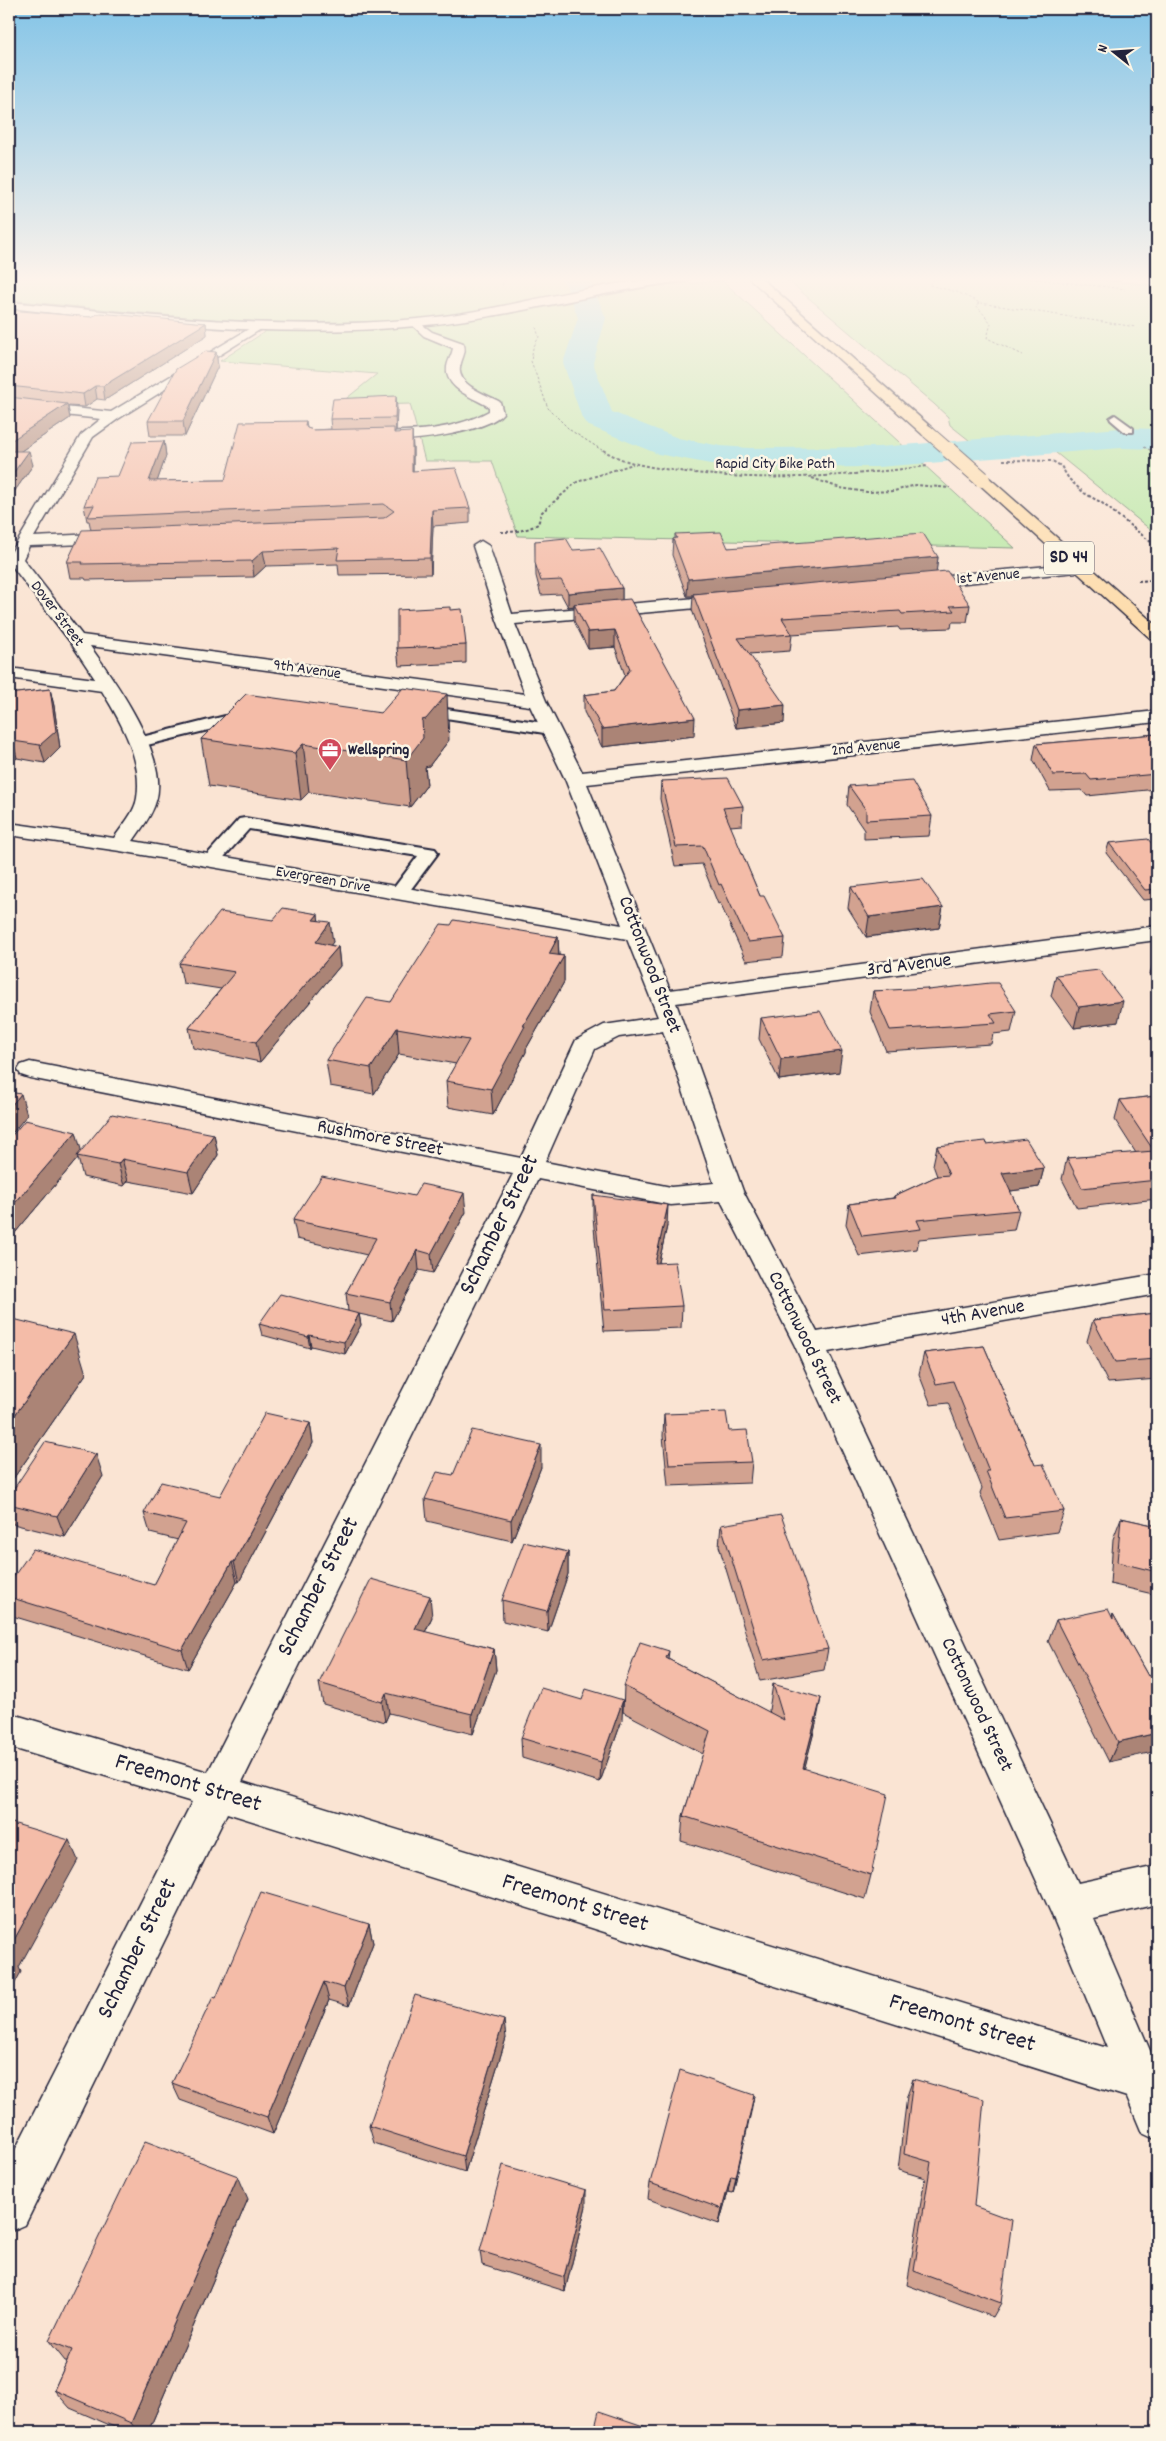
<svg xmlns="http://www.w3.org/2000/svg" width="1166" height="2441" font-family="Dekko,sans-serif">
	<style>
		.green { fill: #bae8a6; stroke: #6e8570 }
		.water { fill: #8cdde6; stroke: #6292a2 }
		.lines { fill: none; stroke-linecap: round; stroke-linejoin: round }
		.river { fill: #8cdde6; fill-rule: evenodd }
		.service-casing { stroke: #22223b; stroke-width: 4 }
		.minor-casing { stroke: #22223b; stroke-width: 3 }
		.tertiary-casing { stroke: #22223b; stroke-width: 3 }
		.primary-casing { stroke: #22223b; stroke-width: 3 }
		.path-far1 { stroke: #22223b; stroke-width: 1; stroke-dasharray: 2.5 2; stroke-linecap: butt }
		.path { stroke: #22223b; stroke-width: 2; stroke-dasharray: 3 2; stroke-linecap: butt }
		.service { fill: #fcf5e5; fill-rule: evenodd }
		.minor { fill: #fcf5e5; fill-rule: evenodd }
		.tertiary { fill: #fcf5e5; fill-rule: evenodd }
		.primary { fill: #fddcac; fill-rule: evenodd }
		.primary-bridge-far1-casing { stroke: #22223b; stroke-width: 14; stroke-linecap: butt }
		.primary-bridge-casing { stroke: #22223b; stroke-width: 18; stroke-linecap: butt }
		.primary-bridge-far1 { stroke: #fddcac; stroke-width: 12 }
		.primary-bridge { stroke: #fddcac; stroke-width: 16 }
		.wall { fill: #d2a290; stroke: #22223b }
		.shaded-wall { fill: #ab8476; stroke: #22223b }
		.building { fill: #f4bca8; stroke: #22223b }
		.labels { text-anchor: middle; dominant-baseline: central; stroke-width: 5; stroke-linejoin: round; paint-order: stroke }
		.far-street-label { font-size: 16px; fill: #22223b; stroke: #fcf5e5 }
		.far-poi-label { font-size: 16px; font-weight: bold; fill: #22223b; stroke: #fcf5e5; text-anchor: start }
		.shield { fill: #fcf5e5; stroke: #63616e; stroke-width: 1 }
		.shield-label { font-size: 19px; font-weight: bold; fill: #22223b }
		.street-label { font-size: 20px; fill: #22223b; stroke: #fcf5e5 }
		.near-street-label { font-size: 24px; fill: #22223b; stroke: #fcf5e5 }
	</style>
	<rect width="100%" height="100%" fill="#fae4d3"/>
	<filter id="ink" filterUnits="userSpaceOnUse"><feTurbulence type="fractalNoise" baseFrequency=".02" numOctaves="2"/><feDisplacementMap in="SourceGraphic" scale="10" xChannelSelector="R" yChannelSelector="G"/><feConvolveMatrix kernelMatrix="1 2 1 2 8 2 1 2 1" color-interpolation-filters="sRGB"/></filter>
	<g filter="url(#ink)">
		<g class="green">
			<path d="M9,278H649C574,291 500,311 425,318C286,332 147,313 9,300Z"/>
			<polygon points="785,278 1070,278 1157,285 1157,535 1045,444 979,448 950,425 948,417 934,404"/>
			<polygon points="723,281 1015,548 518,536 492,461 425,461 410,404 337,406 377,374 220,361 266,331 374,330 431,325 509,314 662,285"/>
		</g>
		<polygon class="water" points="1143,432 1157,434 1157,442 1121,441 990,452 981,444"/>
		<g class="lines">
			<polygon class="river" points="559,278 589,278 606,318 593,363 612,412 678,438 721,446 749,448 878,447 1121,428 1157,429 1157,449 1121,448 878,467 749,468 721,466 658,454 587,425 582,418 563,363 578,318 566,285"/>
			<g class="service-casing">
				<g id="service">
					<polygon points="1115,415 1133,428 1133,432 1125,432 1111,420 1110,418"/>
					<polygon points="418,705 551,724 559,729 551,734 413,713 410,710"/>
					<polygon points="237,713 252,717 255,720 247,725 237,723 139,747 131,742 134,739"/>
					<polygon points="245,818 429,848 435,849 438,853 405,897 393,897 390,893 418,856 249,829 217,865 205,865 202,861 205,857 239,819"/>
				</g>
			</g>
			<g class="minor-casing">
				<g id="minor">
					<polygon points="1141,278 1157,278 1157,282"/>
					<path d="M416,320L432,332L463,343C467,350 463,356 461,363C453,385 485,393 500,402L503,413C486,434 395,445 369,439L367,436L374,432C414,431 453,431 489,411V407C475,398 444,389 447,367C448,360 452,355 453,348L424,336L410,323Z"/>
					<path d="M257,324L263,327L261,329L118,419L93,437L34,537L114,533L122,538L114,543L29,546L23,559L82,635L525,694L497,620L473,546L481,541L489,546L512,614L731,595L737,597L739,600L737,603L731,605L515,624L546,701L582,772L1157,711V722L587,784L670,990L1157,926V940L676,1003L743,1191L817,1332L1157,1274V1294L828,1352L1078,1883L1157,1866V1904L1094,1919L1157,2067V2140L1142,2133L1127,2097L227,1813L25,2225L9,2232V2162L192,1802L9,1747V1713L208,1772L513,1174L30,1078L21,1075L18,1070L21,1065L30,1062L521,1158L576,1040L604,1025L658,1017L627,939L120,851L9,835V823L114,838C122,826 135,812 137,798C143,760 121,722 102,691L9,678V668L95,679L71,643L9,562V556L81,435L101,419L9,409V401L111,412ZM90,646L530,706L565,779L622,925L133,841C141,829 152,816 156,801C170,757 115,681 90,646ZM663,1031L714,1183L671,1187L545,1162L595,1049L619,1037ZM538,1179L671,1205L721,1201L794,1344L1052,1915L1107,2048L242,1782Z"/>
					<polygon points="1081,563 1087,565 1089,568 1087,571 915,588 909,586 907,583 909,580 915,578"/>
				</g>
			</g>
			<g class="tertiary-casing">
				<path id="tertiary" d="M690,278L685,281C595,292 507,318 416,326C281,339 143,323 9,308V302C144,315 281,332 417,319C509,311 598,278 690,278Z"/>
			</g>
			<g class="primary-casing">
				<g id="primary">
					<polygon points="749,278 761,278 933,429 935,432 933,435 923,435"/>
					<polygon points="982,475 987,476 1157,626 1157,640 1151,639 977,482 975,479"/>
				</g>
			</g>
			<g class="path-far1">
				<polyline points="939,278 933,280 929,285 957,292 980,303 1136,327"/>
				<polyline points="1026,278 1125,289"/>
				<polyline points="1087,278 1123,281"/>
				<polyline points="502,285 507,278"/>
				<polyline points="979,303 976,305 991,323 987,338 1023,355"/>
				<polyline points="536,327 539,337 533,348 531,361 548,408 570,430 605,452"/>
				<polyline points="1144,447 1154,452"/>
			</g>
			<g class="path">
				<path d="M603,450C624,463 648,467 672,470C757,483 843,477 927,466"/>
				<polyline points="1151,450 1157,453"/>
				<polyline points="1003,460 1052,461 1061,466 1069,479 1084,493 1102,503 1157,547"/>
				<polyline points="812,478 840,488 867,492 894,491 916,485 950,488"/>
				<path d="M501,532C514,532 526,531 538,524L542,512L577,482L633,464"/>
				<polyline points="1138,581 1157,580"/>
			</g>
			<use href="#service" class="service"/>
			<use href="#minor" class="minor"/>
			<use href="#tertiary" class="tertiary"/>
			<use href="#primary" class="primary"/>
			<g class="primary-bridge-far1-casing">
				<polyline id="primary-bridge-far1" points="928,432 951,452"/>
			</g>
			<g class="primary-bridge-casing">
				<polyline id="primary-bridge" points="949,450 982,479"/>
			</g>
			<use href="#primary-bridge-far1" class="primary-bridge-far1"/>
			<use href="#primary-bridge" class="primary-bridge"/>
		</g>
		<g class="wall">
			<polygon points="9,310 91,317 206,323 207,335 105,400 97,399 85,407 68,406 70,418 21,451 33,465 9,499"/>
			<polygon points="216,352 218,366 185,436 150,436 148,421"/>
			<polygon points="397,408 396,431 394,431 395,433 413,447 413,471 470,508 470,523 433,526 431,574 339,575 338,564 266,566 254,577 86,580 85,578 70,578 67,562 91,530 89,521 87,521 84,506 118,476 164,441 166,456 157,481 225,480 306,421 307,428 313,430 331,429 330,419"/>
			<polygon points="675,534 728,548 938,557 936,572 970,605 967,622 952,622 951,628 900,630 898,627 792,634 790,651 749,654 784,723 736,728 692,610 693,596 687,596 672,555 673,539 675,539"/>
			<polygon points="535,541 573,550 622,588 622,600 694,736 602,747 584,712 584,695 614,691 625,675 615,647 588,649 574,621 574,606 568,607 561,594 541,595 536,576"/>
			<polygon points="450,610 466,645 466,663 399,666 397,648"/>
			<polygon points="50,689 54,706 60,748 45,763 17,758 9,766 9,694"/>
			<polygon points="1157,734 1157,789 1087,796 1082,790 1050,791 1033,760 1036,744"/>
			<polygon points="201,739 449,740 429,766 425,767 427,785 410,807 309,792 301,800 209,786"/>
			<polygon points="661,781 743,806 742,825 730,826 760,896 785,938 783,957 746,961 720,903 718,904 702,864 675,866 660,799"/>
			<polygon points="849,786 932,816 929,836 864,839 864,830 847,805"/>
			<polygon points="1109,843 1157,850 1157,899 1143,900 1106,853"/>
			<polygon points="851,887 943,907 939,928 866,937 848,908"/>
			<polygon points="273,920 319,920 333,942 330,945 338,947 340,966 260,1062 193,1048 189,1028 221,989 183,983 179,963"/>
			<polygon points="451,925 558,937 559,955 564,956 564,982 526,1049 526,1052 493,1115 448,1107 446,1081 456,1064 399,1054 374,1094 330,1086 326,1060 391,1002"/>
			<polygon points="1156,953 1157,953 1157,985 1150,974"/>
			<polygon points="1056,975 1118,1022 1074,1028 1051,996"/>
			<polygon points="928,990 1016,1011 1011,1032 993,1034 991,1044 886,1051 870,1012 873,991"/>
			<polygon points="761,1018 839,1072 779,1080 759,1039"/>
			<polygon points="1157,1096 1157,1199 1077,1208 1062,1179 1067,1158 1136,1153 1115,1120 1120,1100"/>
			<polygon points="214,1134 218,1155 193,1193 128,1181 124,1186 83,1177 78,1158 9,1240 81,1151"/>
			<polygon points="987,1144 1044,1168 1039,1187 1010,1191 1019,1210 1014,1230 919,1239 917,1249 859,1256 846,1224 849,1204 893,1198 894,1196 937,1176 933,1165 937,1146"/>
			<polygon points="593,1195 667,1226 659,1262 682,1306 681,1328 604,1331 593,1217"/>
			<polygon points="466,1212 433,1273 419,1270 392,1321 359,1314 361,1325 345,1354 311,1346 310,1348 262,1335 259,1324 348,1311 346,1293 367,1255 297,1239 293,1220"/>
			<polygon points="1157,1313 1157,1379 1108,1383 1087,1341 1093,1320"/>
			<polygon points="9,1318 86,1374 13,1479 9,1478"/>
			<polygon points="984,1346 1035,1465 1064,1511 1057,1532 999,1540 980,1493 982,1488 948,1403 931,1405 919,1374 924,1353"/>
			<polygon points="664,1414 729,1431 752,1462 750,1483 668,1486 663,1436"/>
			<polygon points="310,1423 313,1443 239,1582 237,1582 188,1669 9,1615 9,1579 154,1585 178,1540 150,1533 144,1513 220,1496"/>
			<polygon points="541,1467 512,1541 427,1521 425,1499 453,1475"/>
			<polygon points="103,1476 65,1537 13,1524 9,1513 9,1496"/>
			<polygon points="1121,1518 1157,1526 1157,1595 1110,1584 1113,1539"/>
			<polygon points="721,1525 828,1649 824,1670 760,1681 719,1546"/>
			<polygon points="568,1552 568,1574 548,1632 503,1621 502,1600"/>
			<polygon points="1113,1614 1148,1676 1109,1762 1048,1641 1056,1620 1112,1617"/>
			<polygon points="432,1617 425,1632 494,1649 496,1670 473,1734 389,1713 385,1722 323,1704 319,1683"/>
			<polygon points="669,1651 668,1659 770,1713 769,1710 773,1684 816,1724 804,1769 871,1875 865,1899 681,1841 683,1816 703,1754 623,1712 624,1686"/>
			<polygon points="622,1720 600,1782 522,1758 521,1738"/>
			<polygon points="369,1924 373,1943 349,2006 329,2000 273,2134 180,2100 172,2083 216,1998"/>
			<polygon points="506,2038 465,2172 374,2143 369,2126"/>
			<polygon points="913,2079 974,2206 1001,2303 993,2317 907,2285 925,2178 898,2170 907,2096"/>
			<polygon points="754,2095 733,2193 728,2192 719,2224 648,2199 650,2183"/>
			<polygon points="248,2199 148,2432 126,2432 70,2408 54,2390 67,2361 65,2361 49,2341"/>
			<polygon points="586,2206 565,2291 482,2265 480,2251"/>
		</g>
		<g class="shaded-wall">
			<polygon points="206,323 207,335 105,400 103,386"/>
			<polygon points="216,352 218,366 185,436 183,421"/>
			<polygon points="95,386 97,399 85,407 83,394"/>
			<polygon points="396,396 397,408 396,431 395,418"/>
			<polygon points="67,404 70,418 9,459 9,442"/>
			<polygon points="412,432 413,447 413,485 412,471"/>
			<polygon points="164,441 166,456 152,496 149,481"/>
			<polygon points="29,451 33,465 9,499 9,479"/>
			<polygon points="432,510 433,526 431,574 430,558"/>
			<polygon points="263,551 266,566 254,577 252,561"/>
			<polygon points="938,557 936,574 693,594 693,596 687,596 688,579"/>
			<polygon points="622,588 622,602 574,604 574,606 568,607 568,593"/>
			<polygon points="615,630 615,647 588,649 588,632"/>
			<polygon points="50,689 54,706 60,748 45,763 40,745"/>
			<polygon points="447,694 449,740 429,766 425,767 427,785 410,807 406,760 422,720"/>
			<polygon points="785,705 784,723 736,728 737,710"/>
			<polygon points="695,718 694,736 602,747 602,729"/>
			<polygon points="13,741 17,758 9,766 9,744"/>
			<polygon points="303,744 309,792 301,800 295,753"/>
			<polygon points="943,907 939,928 866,937 869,917"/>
			<polygon points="318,914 320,933 313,920"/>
			<polygon points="330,922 333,942 318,962 316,942"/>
			<polygon points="558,937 559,962 549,954"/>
			<polygon points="338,947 340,966 260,1062 256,1042"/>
			<polygon points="564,956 564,982 526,1049 526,1052 493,1115 491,1089 523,1026"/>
			<polygon points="1123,1001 1118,1022 1074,1028 1079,1007"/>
			<polygon points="397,1028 399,1054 374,1094 371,1068"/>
			<polygon points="842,1051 839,1072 779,1080 781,1059"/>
			<polygon points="21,1094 27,1115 9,1137 9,1108"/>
			<polygon points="76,1132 82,1153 77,1156 78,1158 9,1240 9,1210"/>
			<polygon points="214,1134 218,1155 193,1193 188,1172"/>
			<polygon points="122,1159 128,1181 124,1186 118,1164"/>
			<polygon points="1044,1168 1039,1187 997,1193 1002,1173"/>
			<polygon points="464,1193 466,1212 433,1273 431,1254"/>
			<polygon points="668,1205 667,1226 654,1284 655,1263"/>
			<polygon points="417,1250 419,1270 392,1321 390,1302"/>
			<polygon points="359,1314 361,1325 345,1354 344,1342"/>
			<polygon points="74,1334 86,1374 13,1479 9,1469 9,1423"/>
			<polygon points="309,1335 311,1346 310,1348 308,1337"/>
			<polygon points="310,1423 313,1443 239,1582 234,1562"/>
			<polygon points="541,1445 541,1467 512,1541 511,1520"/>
			<polygon points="96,1454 103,1476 65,1537 57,1516"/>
			<polygon points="568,1552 568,1574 548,1632 547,1611"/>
			<polygon points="232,1562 237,1582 188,1669 182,1650"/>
			<polygon points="430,1596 432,1617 417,1650 415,1629"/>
			<polygon points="494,1649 496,1670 473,1734 472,1714"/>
			<polygon points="386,1693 389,1713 385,1722 382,1702"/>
			<polygon points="821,1698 816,1724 798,1794 803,1768"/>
			<polygon points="623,1700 622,1720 600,1782 601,1762"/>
			<polygon points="1157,1733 1157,1751 1109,1762 1118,1742"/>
			<polygon points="69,1840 78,1860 19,1967 21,1972 9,1994 9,1949"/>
			<polygon points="369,1924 373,1943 349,2006 344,1988"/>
			<polygon points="324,1982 329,2000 273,2134 267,2117"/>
			<polygon points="504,2020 506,2038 465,2172 463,2156"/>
			<polygon points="754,2095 751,2112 733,2193 736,2177"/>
			<polygon points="238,2176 248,2199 148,2432 138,2432 131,2423"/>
			<polygon points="731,2176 728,2192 719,2224 722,2209"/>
			<polygon points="586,2190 586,2206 565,2291 564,2277"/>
		</g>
		<g class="building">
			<polygon points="9,310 91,317 100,313 206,323 103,386 95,386 83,394 9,386"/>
			<polygon points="206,351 216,352 183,421 148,421 176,369"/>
			<polygon points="396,396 395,418 330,419 333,399"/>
			<polygon points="9,397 67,404 9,442"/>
			<polygon points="306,421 305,425 307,428 313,430 394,428 394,433 412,432 412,471 456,468 470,508 432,510 430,558 337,560 339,548 263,551 252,561 82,564 83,562 67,562 82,530 384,518 394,511 384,504 88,517 94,505 84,506 95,477 118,476 132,442 164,441 149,481 225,480 240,422"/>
			<polygon points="9,451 29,451 9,479"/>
			<polygon points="721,532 728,548 923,533 938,557 688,579 673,539 677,538 675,534"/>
			<polygon points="566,538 573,550 600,548 622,588 568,593 561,580 541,581 535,563 535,541"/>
			<polygon points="947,571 970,605 950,606 954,611 902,614 900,611 782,618 792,634 738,638 785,705 737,710 693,594"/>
			<polygon points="630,599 695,718 602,729 584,695 614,691 630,669 615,630 588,632 574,604"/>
			<polygon points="450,607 450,610 462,609 466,645 397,648 397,610"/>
			<polygon points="403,688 447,694 426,719 422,720 423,738 406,760 303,744 295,753 201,739 246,694 381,713"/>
			<polygon points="50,689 56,731 40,745 13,741 9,744 9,694"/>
			<polygon points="1157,734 1157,774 1091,780 1086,774 1053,775 1036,744"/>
			<polygon points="728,778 743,806 723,808 760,896 764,896 785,938 748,942 721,884 719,885 703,846 676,847 661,781"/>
			<polygon points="912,781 932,816 866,820 866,810 849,786"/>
			<polygon points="1148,839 1157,850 1157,889 1145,890 1109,843"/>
			<polygon points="923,879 943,907 869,917 851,887"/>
			<polygon points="283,908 318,914 313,920 330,922 316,942 338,947 256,1042 189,1028 235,972 179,963 220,912 273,920"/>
			<polygon points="454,920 558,937 549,954 564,956 523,1026 525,1026 491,1089 446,1081 469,1040 397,1028 371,1068 326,1060 367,998 391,1002 441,924 451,925"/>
			<polygon points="1099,970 1123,1001 1079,1007 1056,975"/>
			<polygon points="990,983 998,983 1016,1011 990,1014 996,1023 890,1030 873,991 927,988 928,990"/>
			<polygon points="820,1011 842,1051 781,1059 761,1018"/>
			<polygon points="9,1092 21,1094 9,1108"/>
			<polygon points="1157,1096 1157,1180 1082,1188 1067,1158 1154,1151 1120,1100"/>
			<polygon points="112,1114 214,1134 188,1172 122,1159 118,1164 77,1156"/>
			<polygon points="25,1120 76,1132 9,1210 9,1139"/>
			<polygon points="1026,1139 1044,1168 1002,1173 1019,1210 917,1220 921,1229 862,1236 849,1204 895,1198 894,1196 937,1176 949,1175 937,1146 986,1141 987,1144"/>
			<polygon points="322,1176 414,1196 421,1184 464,1193 431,1254 417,1250 390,1302 346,1293 376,1238 293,1220"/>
			<polygon points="593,1195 668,1205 655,1263 675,1262 682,1306 605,1310"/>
			<polygon points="280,1294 359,1314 344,1342 309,1335 308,1337 259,1324"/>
			<polygon points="1157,1313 1157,1359 1115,1362 1093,1320"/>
			<polygon points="9,1318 74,1334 9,1423"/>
			<polygon points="984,1346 1035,1465 1043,1464 1064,1511 1005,1518 986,1471 989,1471 953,1381 936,1384 924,1353"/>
			<polygon points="726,1412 729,1431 747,1430 752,1462 669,1465 664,1414"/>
			<polygon points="265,1413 310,1423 234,1562 232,1562 182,1650 9,1597 9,1583 33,1549 154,1585 186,1523 144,1513 161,1482 220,1496"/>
			<polygon points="472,1430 541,1445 511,1520 425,1499 437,1472 453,1475"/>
			<polygon points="45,1442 96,1454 57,1516 9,1504 9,1496"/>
			<polygon points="781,1515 828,1649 763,1660 721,1525"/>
			<polygon points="1121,1518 1157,1526 1157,1572 1117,1562"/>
			<polygon points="524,1542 568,1552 547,1611 502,1600"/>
			<polygon points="371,1579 430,1596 415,1629 494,1649 472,1714 386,1693 382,1702 319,1683"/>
			<polygon points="1108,1609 1113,1619 1113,1614 1148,1676 1157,1674 1157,1733 1118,1742 1056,1620"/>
			<polygon points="640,1642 669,1651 666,1658 784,1720 773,1684 821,1698 803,1768 888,1794 871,1875 683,1816 710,1731 624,1686"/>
			<polygon points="541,1688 582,1700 586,1689 623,1700 601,1762 521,1738"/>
			<polygon points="9,1822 69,1840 9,1949"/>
			<polygon points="261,1892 369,1924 344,1988 324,1982 267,2117 172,2083 213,1997 216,1998"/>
			<polygon points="415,1995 504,2020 463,2156 369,2126"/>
			<polygon points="680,2070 754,2095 736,2177 731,2176 722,2209 650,2183"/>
			<polygon points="913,2079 984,2099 974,2206 1012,2220 1001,2303 914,2271 931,2162 904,2154"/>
			<polygon points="145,2141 238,2176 131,2423 54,2390 72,2350 49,2341"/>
			<polygon points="503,2165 586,2190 564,2277 480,2251"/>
			<polygon points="599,2411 661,2432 594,2432"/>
		</g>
	</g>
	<linearGradient id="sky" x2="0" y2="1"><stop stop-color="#83c4e7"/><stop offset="0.45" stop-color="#fdf3eb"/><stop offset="1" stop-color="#fdf3eb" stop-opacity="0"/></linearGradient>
	<rect width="1166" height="620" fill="url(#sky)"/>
	<defs>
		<g id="office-pin" transform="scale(1.25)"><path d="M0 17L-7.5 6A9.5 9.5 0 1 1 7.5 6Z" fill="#d1495b" stroke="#fcf5e5"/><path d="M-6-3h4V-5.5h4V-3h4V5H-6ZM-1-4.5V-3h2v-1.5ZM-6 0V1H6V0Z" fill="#fff"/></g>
	</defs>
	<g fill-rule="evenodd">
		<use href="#office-pin" x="330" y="750"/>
	</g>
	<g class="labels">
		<g class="far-street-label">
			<text x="775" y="464">Rapid City Bike Path</text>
			<text transform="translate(988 577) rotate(-5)">1st Avenue</text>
			<text transform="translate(57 614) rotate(53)">Dover Street</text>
			<text transform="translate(307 670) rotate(8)">9th Avenue</text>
			<text transform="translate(866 748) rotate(-6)">2nd Avenue</text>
			<text transform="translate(323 880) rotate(10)">Evergreen Drive</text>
		</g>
		<g class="far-poi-label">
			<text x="348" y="750">Wellspring</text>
		</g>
		<rect class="shield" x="1044" y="541.5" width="50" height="33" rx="4"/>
		<g class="shield-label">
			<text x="1069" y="558">SD 44</text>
		</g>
		<g class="street-label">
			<text transform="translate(649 965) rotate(69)">Cottonwood Street</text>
			<text transform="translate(909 966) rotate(-7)">3rd Avenue</text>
			<text transform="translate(380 1139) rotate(11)">Rushmore Street</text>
			<text transform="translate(983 1314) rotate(-10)">4th Avenue</text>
			<text transform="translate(804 1338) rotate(64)">Cottonwood Street</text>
			<text transform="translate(976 1705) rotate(65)">Cottonwood Street</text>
		</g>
		<g class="near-street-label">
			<text transform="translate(500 1225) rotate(-64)">Schamber Street</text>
			<text transform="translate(319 1587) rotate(-63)">Schamber Street</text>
			<text transform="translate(188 1784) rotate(17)">Freemont Street</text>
			<text transform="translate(575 1904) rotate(17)">Freemont Street</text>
			<text transform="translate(138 1949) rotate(-64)">Schamber Street</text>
			<text transform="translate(962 2024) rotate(17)">Freemont Street</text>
		</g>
	</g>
	<rect width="1166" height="2441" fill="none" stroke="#fcf5e5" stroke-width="30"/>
	<rect x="15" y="15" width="1136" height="2411" fill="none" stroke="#22223b" stroke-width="2" filter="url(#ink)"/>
	<g transform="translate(1114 52) rotate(287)" stroke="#fcf5e5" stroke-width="4" paint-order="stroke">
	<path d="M0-4L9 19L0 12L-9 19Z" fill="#22223b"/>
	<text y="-8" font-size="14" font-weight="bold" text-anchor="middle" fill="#22223b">N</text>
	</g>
</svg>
